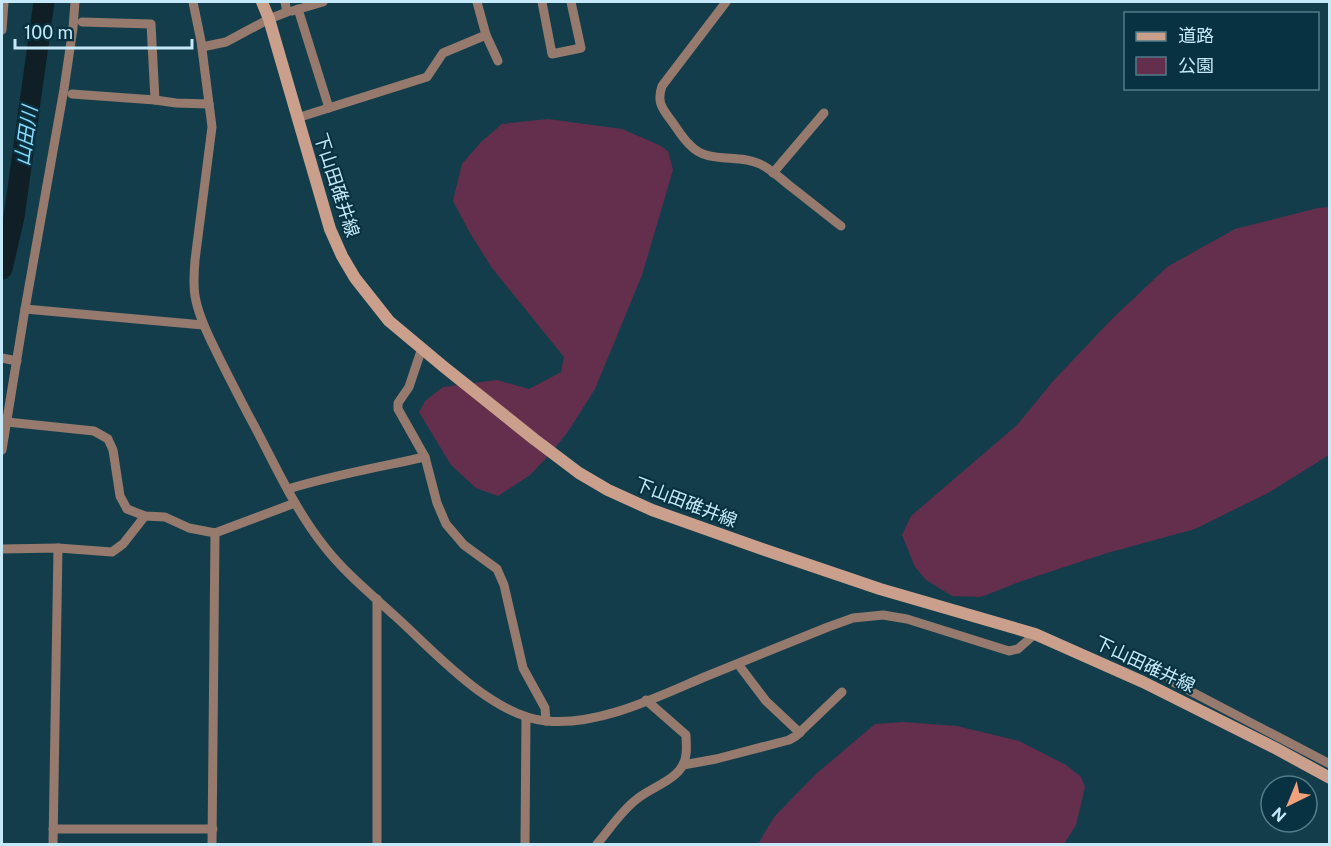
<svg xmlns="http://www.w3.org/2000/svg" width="1331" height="846" font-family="'Public Sans','Noto Sans JP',sans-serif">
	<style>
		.green { fill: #632f4d }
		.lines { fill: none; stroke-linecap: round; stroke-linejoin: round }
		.stream { stroke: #465c65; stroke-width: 4 }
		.river { stroke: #101f26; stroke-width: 21 }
		.minor { stroke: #957a6d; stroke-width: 9 }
		.secondary { stroke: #ca9f8b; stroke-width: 12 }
		.labels { text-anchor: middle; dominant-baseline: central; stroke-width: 4.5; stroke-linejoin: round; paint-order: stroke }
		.street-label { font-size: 18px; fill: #c5e9f8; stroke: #083241 }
		.water-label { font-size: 20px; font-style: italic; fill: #89d9fa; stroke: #083241 }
	</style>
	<rect width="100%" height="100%" fill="#143d4c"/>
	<g class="green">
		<polygon points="548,119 622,129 659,145 668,151 673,170 642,275 595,389 569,430 552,452 530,475 498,496 476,488 451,465 419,412 425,401 443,387 497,380 529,389 561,372 564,357 492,268 470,233 453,201 462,164 481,142 502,124"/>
		<polygon points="1329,207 1329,455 1268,493 1195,529 1107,553 1019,582 981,597 952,596 926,580 915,567 902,535 911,516 1017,425 1054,380 1112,319 1167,267 1235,229 1318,208"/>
		<polygon points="903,722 957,726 1019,741 1066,765 1081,777 1085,787 1076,825 1064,844 758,844 774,817 816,774 875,724"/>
	</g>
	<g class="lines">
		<polyline class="stream" points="2,228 11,231"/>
		<polyline class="river" points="2,269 14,217 44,2"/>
		<g class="minor">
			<path d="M193,2L201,41L212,127L195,260C194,272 193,284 195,296C198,314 206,331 214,347C225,370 237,393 249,416C273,460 293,507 324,546C344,572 371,594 395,616C435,652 490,715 546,721C598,726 655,698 702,678C744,661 786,644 828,627L853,618L883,615L907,619L1009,651L1018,649L1035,634"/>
			<polyline points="477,2 486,35 498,61"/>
			<polyline points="542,2 552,54 581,48 571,2"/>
			<path d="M726,2L662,86C657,101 661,107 670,119C677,128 682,138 690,145C708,165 738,153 760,164C771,169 780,178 790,186C807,199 824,213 841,226"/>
			<polyline points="298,9 329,108"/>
			<polyline points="292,11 323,2"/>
			<polyline points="82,22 151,24 155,100"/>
			<polyline points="2,30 4,2"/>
			<polyline points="202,47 226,42 269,19 287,12 285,2"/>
			<polyline points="72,94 155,100 176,103 209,104"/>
			<polyline points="297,118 427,77 443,53 486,35"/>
			<polyline points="773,173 824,113"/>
			<polyline points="25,309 203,325"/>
			<polyline points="422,348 409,387 398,403 398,409 425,457 437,503 446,524 464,545 497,569 504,585 523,668 545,708 546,721"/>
			<polyline points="2,358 17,361"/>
			<polyline points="7,422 94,431 108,439 113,450 120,496 127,509 145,516 165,517 189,528 215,533 295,503"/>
			<polyline points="2,450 25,309 64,89 73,28 75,2"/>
			<path d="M288,489C333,475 379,467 425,457"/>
			<polyline points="2,549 58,548 112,552 123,544 145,516"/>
			<polyline points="738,664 766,701 800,733"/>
			<polyline points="1171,681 1330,764"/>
			<polyline points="683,765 716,759 789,740 796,736 842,692"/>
			<polyline points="53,829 213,829"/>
			<polyline points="53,844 58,548"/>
			<polyline points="212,844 215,533"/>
			<polyline points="377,844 377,599"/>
			<polyline points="525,844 526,717"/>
			<path d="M597,844C610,829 621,811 637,799C654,785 684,779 686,754C687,748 686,741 686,735L646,700"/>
		</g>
		<polyline class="secondary" points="262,2 269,19 330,229 342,256 355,278 389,321 444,367 534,439 579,473 608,490 652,510 765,550 880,589 1035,634 1143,682 1275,748 1330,778"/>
	</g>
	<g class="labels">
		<g class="street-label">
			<text transform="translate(337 185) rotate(72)">下山田碓井線</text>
			<text transform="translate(686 502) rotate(21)">下山田碓井線</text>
			<text transform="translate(1145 664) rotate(25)">下山田碓井線</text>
		</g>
		<g class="water-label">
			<text transform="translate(26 136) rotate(-82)">山田川</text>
		</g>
	</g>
	<rect width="1331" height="846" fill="none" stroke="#c5e9f8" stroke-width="6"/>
	<rect x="1124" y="12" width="195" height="78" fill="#083241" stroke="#547b8a" stroke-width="1.5"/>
	<rect x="1136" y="32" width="30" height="9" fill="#ca9f8b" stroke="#547b8a" stroke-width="1.5"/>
	<text x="1178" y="42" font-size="18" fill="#c5e9f8">道路</text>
	<rect x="1136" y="57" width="30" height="18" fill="#632f4d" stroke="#547b8a" stroke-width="1.5"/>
	<text x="1178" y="72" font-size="18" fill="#c5e9f8">公園</text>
	<g transform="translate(1289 804) rotate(223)"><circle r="28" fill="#083241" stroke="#547b8a" stroke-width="1.5"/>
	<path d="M0-4.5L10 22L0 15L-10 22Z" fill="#f1a17c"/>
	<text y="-9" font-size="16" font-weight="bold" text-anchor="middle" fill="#c5e9f8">N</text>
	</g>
	<path d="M15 39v9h177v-9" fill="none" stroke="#c5e9f8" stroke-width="3"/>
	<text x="24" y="39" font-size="18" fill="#c5e9f8" stroke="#083241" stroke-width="4.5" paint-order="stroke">100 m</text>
</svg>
